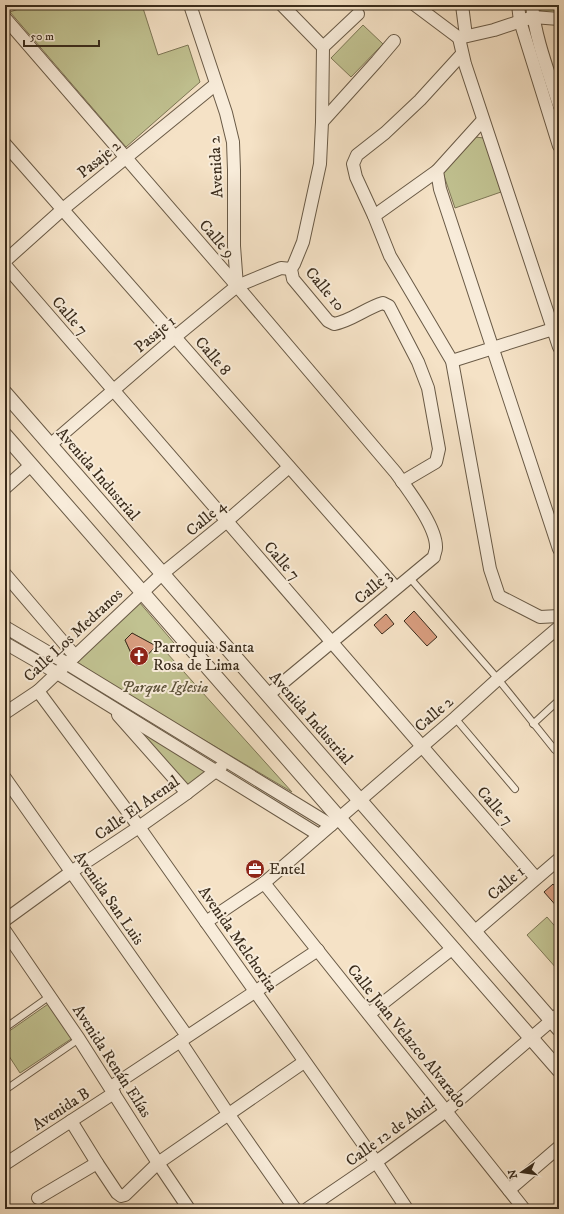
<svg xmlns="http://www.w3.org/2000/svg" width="564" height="1214" font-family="'IM FELL DW Pica',serif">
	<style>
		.green { fill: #c1c291; stroke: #7e7756; fill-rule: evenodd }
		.building { fill: #d89d7f; stroke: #3a2c1c }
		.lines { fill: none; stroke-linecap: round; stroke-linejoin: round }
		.service-casing { stroke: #695a46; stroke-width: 8 }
		.minor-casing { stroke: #695a46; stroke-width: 14 }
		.tertiary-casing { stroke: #695a46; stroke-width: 16 }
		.path { stroke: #3a2c1c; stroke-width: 2; stroke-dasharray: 1 2; stroke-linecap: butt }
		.service { stroke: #f8ecda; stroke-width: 6 }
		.minor { stroke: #f8ecda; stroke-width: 12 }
		.tertiary { stroke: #f8ecda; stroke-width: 14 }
		.labels { text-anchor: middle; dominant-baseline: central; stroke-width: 4; stroke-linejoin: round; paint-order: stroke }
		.street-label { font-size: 16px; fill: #3a2c1c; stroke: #f8ecda }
		.poi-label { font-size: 16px; fill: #3a2c1c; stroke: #f8ecda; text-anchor: start }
		.park-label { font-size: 16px; font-style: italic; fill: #5c5239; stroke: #f8ecda }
	</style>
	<rect width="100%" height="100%" fill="#f5e2c6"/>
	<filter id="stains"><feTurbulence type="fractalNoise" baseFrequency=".005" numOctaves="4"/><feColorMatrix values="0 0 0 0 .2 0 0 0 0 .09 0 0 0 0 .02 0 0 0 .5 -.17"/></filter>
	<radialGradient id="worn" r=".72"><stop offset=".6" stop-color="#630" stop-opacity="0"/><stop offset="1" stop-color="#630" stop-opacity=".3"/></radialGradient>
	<g class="green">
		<polygon points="30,5 142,5 158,55 188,45 200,82 126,147 10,12"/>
		<path d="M537,5H559V13C551,13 539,15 537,5Z"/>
		<polygon points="363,25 383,44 351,77 331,58"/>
		<polygon points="475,137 484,138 501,192 455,208 442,170"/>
		<path d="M140,603L174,643L166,652L292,792L123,692L77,662ZM132,633L156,646L137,666L125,640Z"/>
		<polygon points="124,717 211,772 190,789"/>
		<polygon points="547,917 559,931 559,967 557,969 527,935"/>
		<polygon points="51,1002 74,1037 20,1073 5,1050 5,1034"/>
	</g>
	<g class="building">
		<polygon points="414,611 437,637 427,646 404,621"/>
		<polygon points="386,614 394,624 382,634 374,625"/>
		<polygon points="132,633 156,646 137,666 125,640"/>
		<polygon points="553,884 559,891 559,909 544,892"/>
	</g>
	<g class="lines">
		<g class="service-casing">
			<g id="service">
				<polyline points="409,577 498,679 555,750 559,752"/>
				<polyline points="455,718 515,789"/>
				<polyline points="533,724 559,700"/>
				<polyline points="5,1028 50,996"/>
				<polyline points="5,1090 79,1039"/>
			</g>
		</g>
		<g class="minor-casing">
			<g id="minor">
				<polyline points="190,5 226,113 233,142 234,170 234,246 237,286"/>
				<path d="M282,5L323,47L322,122L320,164L303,242L294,264L291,269L293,279L328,321L334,324C351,321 366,308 383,303L389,306L418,362L428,388L439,449L436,462L402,482"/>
				<polyline points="415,5 459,38 494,30 533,17 559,19"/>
				<polyline points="462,5 466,36"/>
				<polyline points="518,5 520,21 559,146"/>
				<path d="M532,5C535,38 549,73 559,105"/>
				<path d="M5,18L237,286L396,473C408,490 437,527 436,548C436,551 434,554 434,557L268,695"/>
				<polyline points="459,38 465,64 553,329 559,328"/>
				<polyline points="323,47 358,14"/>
				<polyline points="462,54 420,100 385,133 357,155 353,164 356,177 374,216 390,256 452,361 490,569 499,596 540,617 559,616"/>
				<polyline points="483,120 437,171 440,189 559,549"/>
				<polyline points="322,122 377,61 394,41"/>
				<polyline points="5,144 396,588"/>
				<polyline points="374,216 437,171"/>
				<polyline points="5,261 63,209 216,84"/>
				<polyline points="5,265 536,878"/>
				<polyline points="452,361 553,329 559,347"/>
				<polyline points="50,445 175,337 226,295 237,286 281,268 291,269"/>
				<polyline points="5,488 31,465"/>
				<polyline points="5,574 75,656"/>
				<polyline points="5,627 66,663 331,825"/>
				<polyline points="5,643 57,673 319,835"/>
				<polyline points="38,691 139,827 206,922 376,1162 407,1209"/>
				<polyline points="5,713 38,691 162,574 227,521 289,467"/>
				<polyline points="118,715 187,793"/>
				<polyline points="5,778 187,1036"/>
				<polyline points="264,883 524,1209"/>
				<polyline points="5,920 71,872 139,827 187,793 221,767"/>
				<polyline points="206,922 264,883 455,718 498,679 559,627"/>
				<polyline points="5,931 79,1039 158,1163 189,1209"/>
				<polyline points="474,932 559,859"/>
				<polyline points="369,1014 453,948"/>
				<polyline points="180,1041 229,1115 295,1209"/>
				<polyline points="111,1087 318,950"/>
				<polyline points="71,1121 97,1163 117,1193 121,1196 125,1195 158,1163 304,1062"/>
				<polyline points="5,1164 114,1093"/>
				<polyline points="509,1190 559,1147"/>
				<polyline points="38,1198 97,1163"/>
				<polyline points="307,1209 376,1162 446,1111 559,1014"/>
			</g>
		</g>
		<g class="tertiary-casing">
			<g id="tertiary">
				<polyline points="5,393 559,1029"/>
				<polyline points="5,435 559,1070"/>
			</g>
		</g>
		<polyline class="path" points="5,1070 10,1077"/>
		<use href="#service" class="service"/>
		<use href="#minor" class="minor"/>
		<use href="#tertiary" class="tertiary"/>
	</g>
	<defs>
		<g id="church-disc" transform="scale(1)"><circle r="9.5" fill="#8f2418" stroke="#f8ecda"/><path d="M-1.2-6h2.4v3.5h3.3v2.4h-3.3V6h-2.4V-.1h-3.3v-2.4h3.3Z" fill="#fff"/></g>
		<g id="office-disc" transform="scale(1)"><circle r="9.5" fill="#8f2418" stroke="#f8ecda"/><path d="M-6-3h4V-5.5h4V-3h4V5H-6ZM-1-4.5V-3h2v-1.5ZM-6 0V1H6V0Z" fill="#fff"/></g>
	</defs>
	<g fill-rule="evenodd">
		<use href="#church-disc" x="139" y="656"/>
		<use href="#office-disc" x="255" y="869"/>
	</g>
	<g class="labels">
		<g class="street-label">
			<text transform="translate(99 159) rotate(-39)">Pasaje 2</text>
			<text transform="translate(216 167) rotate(-93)">Avenida 2</text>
			<text transform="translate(217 239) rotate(49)">Calle 9</text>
			<text transform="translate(325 289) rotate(50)">Calle 10</text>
			<text transform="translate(70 316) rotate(49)">Calle 7</text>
			<text transform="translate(155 334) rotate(-40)">Pasaje 1</text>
			<text transform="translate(213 356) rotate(49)">Calle 8</text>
			<text transform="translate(98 474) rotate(49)">Avenida Industrial</text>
			<text transform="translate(206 518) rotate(-40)">Calle 4</text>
			<text transform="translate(282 561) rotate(49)">Calle 7</text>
			<text transform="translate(373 587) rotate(-40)">Calle 3</text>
			<text transform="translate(73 635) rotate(-43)">Calle Los Medranos</text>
			<text transform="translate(434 714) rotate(-41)">Calle 2</text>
			<text transform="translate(311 718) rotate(49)">Avenida Industrial</text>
			<text transform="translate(495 806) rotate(49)">Calle 7</text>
			<text transform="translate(137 808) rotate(-35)">Calle El Arenal</text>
			<text transform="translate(506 883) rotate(-41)">Calle 1</text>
			<text transform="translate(109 898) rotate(55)">Avenida San Luis</text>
			<text transform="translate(238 939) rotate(55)">Avenida Melchorita</text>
			<text transform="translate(407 1036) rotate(51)">Calle Juan Velazco Alvarado</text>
			<text transform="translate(112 1061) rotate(57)">Avenida Renán Elías</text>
			<text transform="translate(61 1109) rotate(-33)">Avenida B</text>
			<text transform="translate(390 1132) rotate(-36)">Calle 12 de Abril</text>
		</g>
		<g class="poi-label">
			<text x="153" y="647">Parroquia Santa<tspan x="153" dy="18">Rosa de Lima</tspan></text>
			<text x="269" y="869">Entel</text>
		</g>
		<g class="park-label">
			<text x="165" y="687">Parque Iglesia</text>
		</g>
	</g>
	<rect width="564" height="1214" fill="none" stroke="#f5e2c6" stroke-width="20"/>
	<rect x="6" y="6" width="552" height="1202" fill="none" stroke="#3a2c1c" stroke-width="2"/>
	<rect x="10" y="10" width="544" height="1194" fill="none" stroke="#3a2c1c"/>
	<g transform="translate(522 1172) rotate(257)" stroke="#f8ecda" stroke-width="3" paint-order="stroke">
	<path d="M0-3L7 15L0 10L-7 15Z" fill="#3a2c1c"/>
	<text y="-6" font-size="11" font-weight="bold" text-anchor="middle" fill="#3a2c1c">N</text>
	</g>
	<path d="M24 40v6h75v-6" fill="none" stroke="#3a2c1c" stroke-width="2"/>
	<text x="30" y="40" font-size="12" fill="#3a2c1c" stroke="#f8ecda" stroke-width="3" paint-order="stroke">50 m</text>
	<rect width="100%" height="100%" filter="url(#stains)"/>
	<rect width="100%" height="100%" fill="url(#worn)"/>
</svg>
